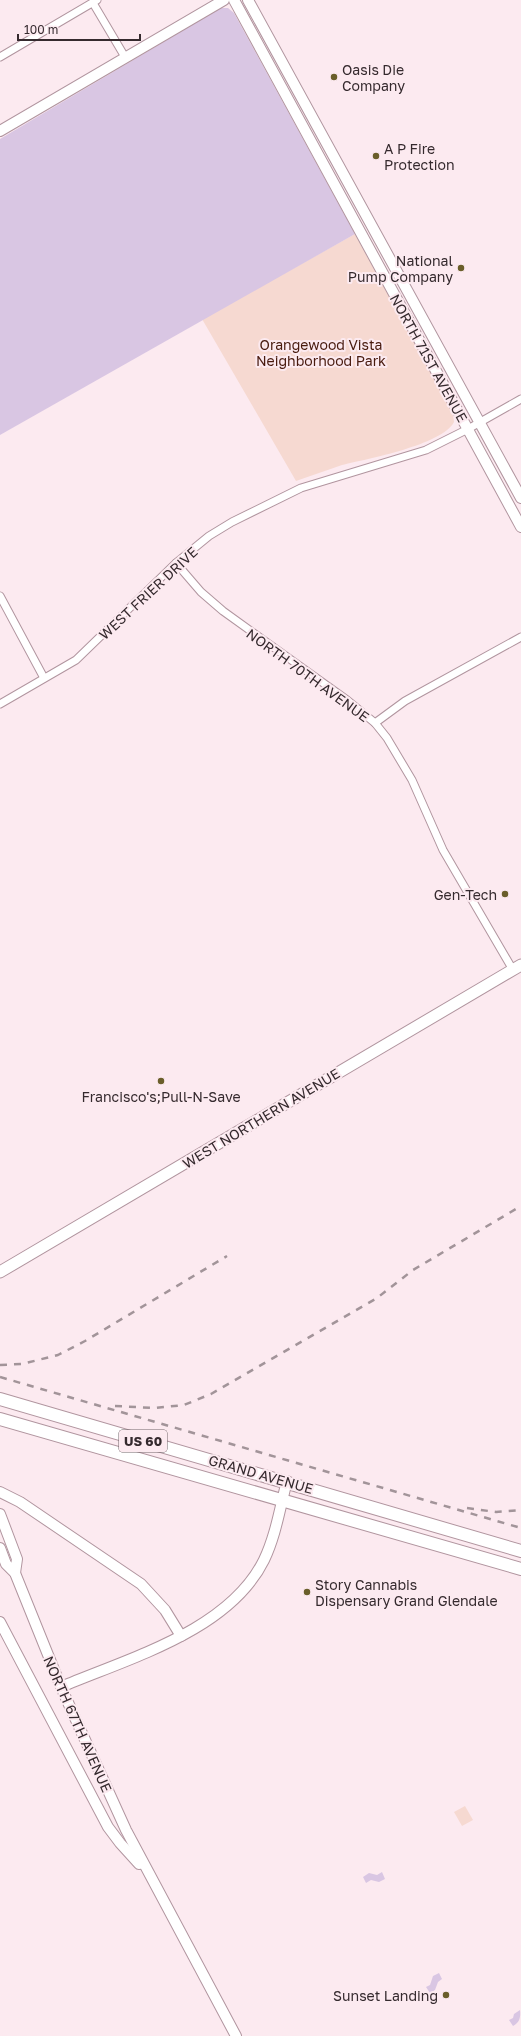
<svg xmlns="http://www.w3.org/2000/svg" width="521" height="2036" font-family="'Golos Text',sans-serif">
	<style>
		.green { fill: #f6d9d1 }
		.water { fill: #d9c6e3 }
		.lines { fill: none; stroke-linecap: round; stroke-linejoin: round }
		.street-casing { stroke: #b1959f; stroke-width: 9 }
		.secondary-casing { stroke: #b1959f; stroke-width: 12 }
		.primary-casing { stroke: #b1959f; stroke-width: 13 }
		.highway-casing { stroke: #b1959f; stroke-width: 14 }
		.street { stroke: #fff; stroke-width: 7 }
		.secondary { stroke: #fff; stroke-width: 10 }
		.primary { stroke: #fff; stroke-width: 11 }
		.highway { stroke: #fff; stroke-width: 12 }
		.rail { stroke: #a29499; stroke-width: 2.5; stroke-dasharray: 7 7; stroke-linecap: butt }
		.poi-dot { fill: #6a5e2a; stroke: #fceaf0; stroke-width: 1.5 }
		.labels { text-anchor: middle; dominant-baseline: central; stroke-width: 4; stroke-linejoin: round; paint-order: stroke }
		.shield { fill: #fceaf0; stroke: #716468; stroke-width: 1 }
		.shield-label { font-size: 13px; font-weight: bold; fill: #352a2e }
		.poi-label { font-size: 14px; fill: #352a2e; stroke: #fceaf0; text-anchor: start }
		.park-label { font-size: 14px; fill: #481a0e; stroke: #fceaf0 }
		.street-label { font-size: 14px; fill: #352a2e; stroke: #fceaf0 }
	</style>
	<rect width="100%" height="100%" fill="#fceaf0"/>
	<g class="green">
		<path d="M355,234L453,414L454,422C442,445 367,459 342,465C327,470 311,476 296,481L202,319Z"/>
		<polygon points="465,1806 473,1820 462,1826 454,1812"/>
	</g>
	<g class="water">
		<polygon points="221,8 228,8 234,13 355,234 0,435 0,139"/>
		<polygon points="382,1872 385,1879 379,1882 371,1880 366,1883 363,1877 369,1873 377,1875"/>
		<polygon points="439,1973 442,1979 438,1982 435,1990 430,1993 426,1987 430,1985 433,1976"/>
		<path d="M520,2010C521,2018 519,2023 513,2026L509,2020L513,2018L514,2014Z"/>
	</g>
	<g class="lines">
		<g class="street-casing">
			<g id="street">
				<polyline points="93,3 125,57"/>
				<polyline points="0,57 97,0"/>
				<polyline points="176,563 201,592 223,611 347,700 375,723 387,738 412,780 443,850 513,970"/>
				<polyline points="0,596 44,678"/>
				<polyline points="0,704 76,660 176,563 209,536 232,522 301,488 426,450 468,429 521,399"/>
				<polyline points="375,723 405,701 521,637"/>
			</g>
		</g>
		<g class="secondary-casing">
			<g id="secondary">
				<polyline points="234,0 521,527"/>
				<polyline points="248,0 521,498"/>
				<polyline points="0,131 224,0"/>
				<polyline points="0,1492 20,1502 141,1584 165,1610 181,1636"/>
				<polyline points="0,1514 17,1559 15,1573"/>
				<polyline points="0,1548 6,1564 15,1573 61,1687 126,1830 236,2036"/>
				<polyline points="0,1622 108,1827 120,1843 139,1864"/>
				<path d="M61,1687C129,1658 229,1631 264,1560C276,1535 280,1507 287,1481"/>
			</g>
		</g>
		<g class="primary-casing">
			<polyline id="primary" points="0,1272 521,965"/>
		</g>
		<g class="highway-casing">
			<g id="highway">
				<polyline points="0,1399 521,1551"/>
				<polyline points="0,1419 521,1569"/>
			</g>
		</g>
		<use href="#street" class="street"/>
		<use href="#secondary" class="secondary"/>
		<use href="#primary" class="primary"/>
		<use href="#highway" class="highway"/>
		<g class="rail">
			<polyline points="0,1365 22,1364 58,1355 85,1341 227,1256"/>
			<polyline points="0,1377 521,1528"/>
			<polyline points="115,1406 155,1408 184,1405 211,1394 377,1298 413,1270 521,1206"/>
			<polyline points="467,1508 496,1512 521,1510"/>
		</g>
	</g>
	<g class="poi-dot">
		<circle cx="334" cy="77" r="4"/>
		<circle cx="376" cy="156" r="4"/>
		<circle cx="461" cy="268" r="4"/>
		<circle cx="505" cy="894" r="4"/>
		<circle cx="161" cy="1081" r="4"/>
		<circle cx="307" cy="1592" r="4"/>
		<circle cx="446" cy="1995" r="4"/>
	</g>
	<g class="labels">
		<rect class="shield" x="119" y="1430" width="48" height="22" rx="3"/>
		<g class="shield-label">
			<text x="143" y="1441">US 60</text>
		</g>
		<g class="poi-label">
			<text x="342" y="69">Oasis Die<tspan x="342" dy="16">Company</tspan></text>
			<text x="384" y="148">A P Fire<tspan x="384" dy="16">Protection</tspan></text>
			<text x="453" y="260" text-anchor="end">National<tspan x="453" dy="16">Pump Company</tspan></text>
			<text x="497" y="894" text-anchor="end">Gen-Tech</text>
			<text x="161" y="1096" text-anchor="middle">Francisco's;Pull-N-Save</text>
			<text x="315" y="1584">Story Cannabis<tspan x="315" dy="16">Dispensary Grand Glendale</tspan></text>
			<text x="438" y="1995" text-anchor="end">Sunset Landing</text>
		</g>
		<g class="park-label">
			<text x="321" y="344">Orangewood Vista<tspan x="321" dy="16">Neighborhood Park</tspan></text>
		</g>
		<g class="street-label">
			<text transform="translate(429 358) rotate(61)">NORTH 71ST AVENUE</text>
			<text transform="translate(148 593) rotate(-43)">WEST FRIER DRIVE</text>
			<text transform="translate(308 675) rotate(36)">NORTH 70TH AVENUE</text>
			<text transform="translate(261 1118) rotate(-31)">WEST NORTHERN AVENUE</text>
			<text transform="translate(261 1474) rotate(16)">GRAND AVENUE</text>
			<text transform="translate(78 1724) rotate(66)">NORTH 67TH AVENUE</text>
		</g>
	</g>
	<path d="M18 34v6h122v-6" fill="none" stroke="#352a2e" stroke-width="2"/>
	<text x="24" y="34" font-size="12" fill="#352a2e" stroke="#fceaf0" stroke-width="3" paint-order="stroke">100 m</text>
</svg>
